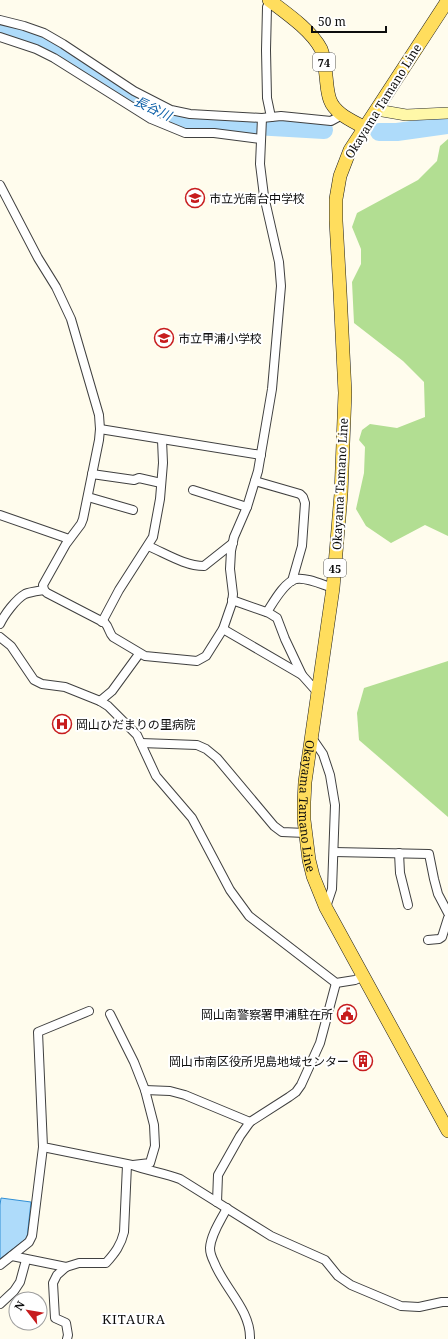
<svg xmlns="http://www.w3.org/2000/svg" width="448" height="1339" font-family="'Noto Serif','Noto Sans JP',serif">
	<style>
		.forest { fill: #b2de92 }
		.water { fill: #aedbfa; stroke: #308fd6 }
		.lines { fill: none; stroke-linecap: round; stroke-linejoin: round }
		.river { stroke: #aedbfa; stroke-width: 18 }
		.street-casing { stroke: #404040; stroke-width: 10 }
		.secondary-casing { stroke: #2f2f2f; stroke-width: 12 }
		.primary-casing { stroke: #1e1e1e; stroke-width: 14 }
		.street { stroke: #fff; stroke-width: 8 }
		.secondary { stroke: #fff8a8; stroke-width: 11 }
		.primary { stroke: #ffdd5d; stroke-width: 13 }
		.labels { text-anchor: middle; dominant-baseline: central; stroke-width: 4; stroke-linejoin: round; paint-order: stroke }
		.shield { fill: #fff; stroke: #565656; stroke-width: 1 }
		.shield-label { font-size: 11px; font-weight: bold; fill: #0d0d0d }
		.street-label { font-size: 12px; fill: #0d0d0d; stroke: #fff }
		.poi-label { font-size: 12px; fill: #0d0d0d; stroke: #fff; text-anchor: start }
		.water-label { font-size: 13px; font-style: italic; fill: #0e60a8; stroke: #fff }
		.neighbourhood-label { font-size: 13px; letter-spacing: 1px; fill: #0d0d0d; stroke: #fff }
	</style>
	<rect width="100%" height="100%" fill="#fffced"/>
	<g class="forest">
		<polygon points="448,139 448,536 425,525 391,543 366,526 356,509 364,473 365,447 359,440 362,430 370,424 397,428 425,417 424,382 403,361 354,323 352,282 361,264 361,249 352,227 357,213 418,180 437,161 440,146"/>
		<polygon points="448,661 448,817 359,740 357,713 364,688"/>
	</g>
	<polygon class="water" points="1,1198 31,1202 27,1238 0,1259 0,1205"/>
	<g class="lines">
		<g class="river">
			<path d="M0,30C14,33 28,35 41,41C81,61 114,90 154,110C165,115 177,119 188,122L324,130"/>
			<polyline points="379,132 397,132 448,125"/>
		</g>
		<g class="street-casing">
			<g id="street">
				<polyline points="270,1 267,7 266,50 267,98 271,117"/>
				<polyline points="0,20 24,26 44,33 63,44 134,91 171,110 190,114 262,118 281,116 331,121 342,115"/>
				<polyline points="0,37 36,49 54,58 151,119 185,133 214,133 261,139"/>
				<path d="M0,185L38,258L56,287L71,319L99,415L100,429L99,440L83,519L81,524L66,544L43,585L44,590L47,593L105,623C109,627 109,633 113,637L145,656L197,661L206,656L223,629L232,603L233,594L230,569L231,551L234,537L247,507L258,471L272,389L281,286L279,262L264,196L260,164L262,118"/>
				<polyline points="100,429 261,455"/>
				<polyline points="92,474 134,480 139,478 161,483"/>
				<polyline points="255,481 300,494 303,497 305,503 302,546 292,581"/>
				<polyline points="193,490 247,507"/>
				<polyline points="88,497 133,510"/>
				<polyline points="0,515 69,539"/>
				<path d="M148,546C165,553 185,566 204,566L233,543"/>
				<polyline points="232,600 269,613 277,618 285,639 302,675"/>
				<path d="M267,612C273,603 284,582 296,579C307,577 323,585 333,588"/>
				<polyline points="102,622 119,590 153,537 160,499 163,463 162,440"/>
				<path d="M0,624C4,615 16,599 25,594C30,592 38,591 44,590"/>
				<polyline points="223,629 302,675 318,693"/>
				<polyline points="0,637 11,646 34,680 42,684 65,687 100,701 108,706 137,735 156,776 192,818 230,890 249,916 336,983 355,980 364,976"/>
				<polyline points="100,701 112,691 139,654"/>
				<polyline points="312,738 323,754 330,775 335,805 332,889 326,907"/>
				<polyline points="141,743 197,745 206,749 217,758 274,826 282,832 305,833"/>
				<polyline points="334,852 429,854 434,879 438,894 448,913"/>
				<polyline points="399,853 400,873 408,905"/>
				<polyline points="428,940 439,939 442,937 448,918"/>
				<path d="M89,1011L38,1032L43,1147L132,1165C148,1171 165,1173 180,1179L271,1236L325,1260L338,1276L351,1285L401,1306L419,1307L442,1302H448"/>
				<polyline points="110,1014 134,1062 145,1090 154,1125 155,1146 150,1163 133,1165"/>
				<polyline points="145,1090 170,1091 185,1095 250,1122"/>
				<polyline points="217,1202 218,1175 240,1136 250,1122 289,1097 296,1092 301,1085 320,1043 336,983"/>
				<path d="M227,1208C221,1220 211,1234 210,1248C210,1253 212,1258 214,1262C224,1288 251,1310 250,1339"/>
				<polyline points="12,1256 66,1267"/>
				<polyline points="0,1265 29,1242 32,1236 43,1147"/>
				<polyline points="0,1304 14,1291 20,1282 26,1260"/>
				<path d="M67,1339L68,1335L66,1323L55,1318L53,1283L57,1275L66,1267L79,1263H106C115,1253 121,1245 124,1232L127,1165"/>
			</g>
		</g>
		<g class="secondary-casing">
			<polyline id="secondary" points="377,110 406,115 448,113"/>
		</g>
		<g class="primary-casing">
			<g id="primary">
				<path d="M269,0C286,13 311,30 321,49C324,56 325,67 326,76C327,84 327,92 330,100C335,114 353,121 365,128"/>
				<path id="s1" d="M448,0L350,150L340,176L336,199V221L340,292L345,393L341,494L333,588L305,782L304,802V820L309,860L313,876L326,908L448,1131"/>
			</g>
		</g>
		<use href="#street" class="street"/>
		<use href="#secondary" class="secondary"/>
		<use href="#primary" class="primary"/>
	</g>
	<defs>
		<g id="school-ring" transform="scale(1)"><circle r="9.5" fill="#fff" stroke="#c71c1e" stroke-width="1.5"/><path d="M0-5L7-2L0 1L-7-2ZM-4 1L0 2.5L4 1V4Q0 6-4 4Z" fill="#c71c1e"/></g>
		<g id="hospital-ring" transform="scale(1)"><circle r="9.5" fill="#fff" stroke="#c71c1e" stroke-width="1.5"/><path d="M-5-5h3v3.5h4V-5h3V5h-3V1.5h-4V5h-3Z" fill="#c71c1e"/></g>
		<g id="civic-ring" transform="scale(1)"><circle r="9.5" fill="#fff" stroke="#c71c1e" stroke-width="1.5"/><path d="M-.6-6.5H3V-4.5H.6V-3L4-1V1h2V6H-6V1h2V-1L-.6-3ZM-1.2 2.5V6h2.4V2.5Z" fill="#c71c1e"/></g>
		<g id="building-ring" transform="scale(1)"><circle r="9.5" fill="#fff" stroke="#c71c1e" stroke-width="1.5"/><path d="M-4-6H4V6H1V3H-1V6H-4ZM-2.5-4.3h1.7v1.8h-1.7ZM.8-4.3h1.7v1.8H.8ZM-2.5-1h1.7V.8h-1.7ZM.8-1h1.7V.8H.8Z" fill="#c71c1e"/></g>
	</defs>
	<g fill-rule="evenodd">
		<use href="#school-ring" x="195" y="198"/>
		<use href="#school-ring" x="164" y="338"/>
		<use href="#hospital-ring" x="62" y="724"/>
		<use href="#civic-ring" x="347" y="1014"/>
		<use href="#building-ring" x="363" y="1061"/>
	</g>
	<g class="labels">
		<g class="shield">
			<rect x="313" y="53" width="22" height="18" rx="3"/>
			<rect x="324" y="559" width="22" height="18" rx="3"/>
		</g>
		<g class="shield-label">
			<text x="324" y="62">74</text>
			<text x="335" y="568">45</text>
		</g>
		<g class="street-label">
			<text transform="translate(383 101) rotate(-58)">Okayama Tamano Line</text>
			<text transform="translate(340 484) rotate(-87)">Okayama Tamano Line</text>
			<text stroke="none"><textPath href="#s1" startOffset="840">Okayama Tamano Line</textPath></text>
		</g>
		<g class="poi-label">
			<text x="209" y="198">市立光南台中学校</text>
			<text x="178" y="338">市立甲浦小学校</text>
			<text x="76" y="724">岡山ひだまりの里病院</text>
			<text x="333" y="1014" text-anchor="end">岡山南警察署甲浦駐在所</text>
			<text x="349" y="1061" text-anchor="end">岡山市南区役所児島地域センター</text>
		</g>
		<g class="water-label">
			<text transform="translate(153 108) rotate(25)">長谷川</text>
		</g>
		<g class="neighbourhood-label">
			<text x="134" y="1319">KITAURA</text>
		</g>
	</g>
	<g transform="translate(28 1311) rotate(301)"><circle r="19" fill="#ffffff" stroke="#9e9e9e"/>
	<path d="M0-3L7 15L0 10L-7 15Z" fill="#c71c1e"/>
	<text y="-6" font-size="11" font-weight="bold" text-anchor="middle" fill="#0d0d0d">N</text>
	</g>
	<path d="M312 26v6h74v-6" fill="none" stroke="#0d0d0d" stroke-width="2"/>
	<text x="318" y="26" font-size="12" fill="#0d0d0d" stroke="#ffffff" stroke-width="3" paint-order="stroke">50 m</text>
</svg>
